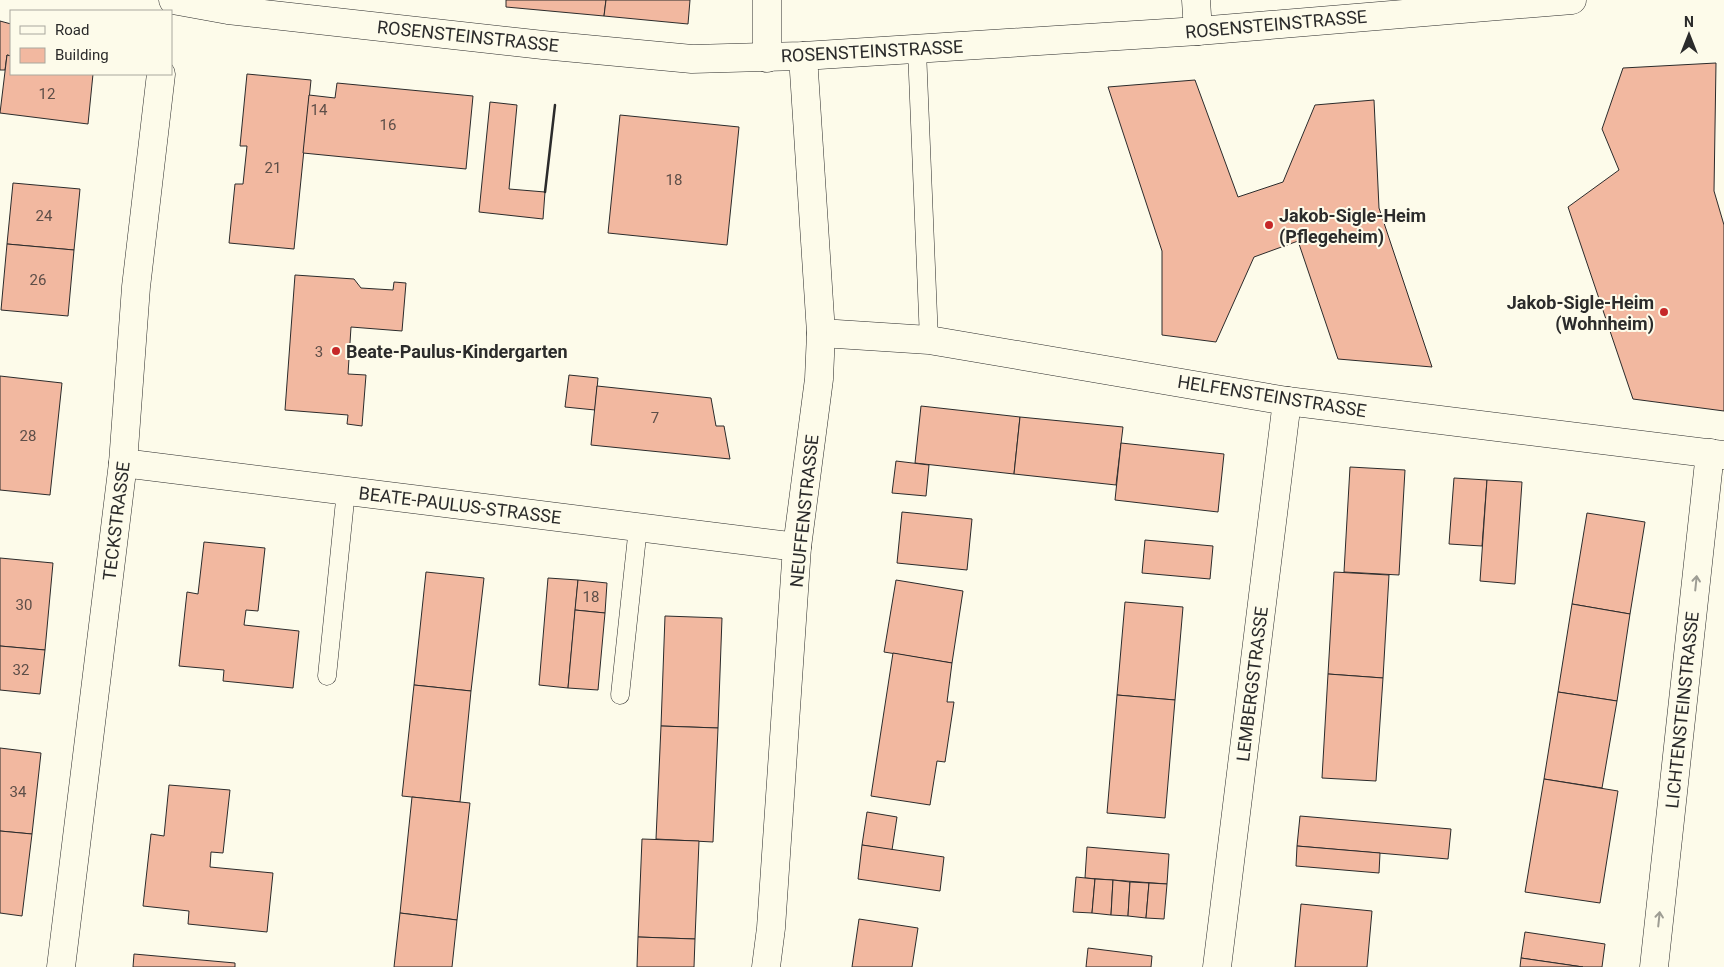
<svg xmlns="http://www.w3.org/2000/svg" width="1724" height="967" font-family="Roboto,sans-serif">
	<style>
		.building { fill: #f2b8a0; stroke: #2b2b2b }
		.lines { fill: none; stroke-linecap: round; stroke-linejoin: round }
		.lane-casing { stroke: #2b2b2b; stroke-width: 19 }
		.street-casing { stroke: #2b2b2b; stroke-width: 29 }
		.lane { stroke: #fdfbea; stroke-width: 18 }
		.street { stroke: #fdfbea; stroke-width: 28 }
		.wall { stroke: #2b2b2b; stroke-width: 2.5 }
		.oneway { stroke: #9e9d94 }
		.poi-dot { fill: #c62828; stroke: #fdfbea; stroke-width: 2 }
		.labels { text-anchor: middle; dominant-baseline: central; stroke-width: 4; stroke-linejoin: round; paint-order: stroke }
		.number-label { font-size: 15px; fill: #5d4e48 }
		.street-label { font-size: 18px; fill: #2b2b2b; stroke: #fdfbea }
		.poi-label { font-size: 18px; font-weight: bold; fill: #2b2b2b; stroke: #fdfbea; text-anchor: start }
	</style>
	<rect width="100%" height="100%" fill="#fdfbea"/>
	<g class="building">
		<polygon points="506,0 606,0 604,16 506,7"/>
		<polygon points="606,0 690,0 688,24 604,16"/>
		<polygon points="0,21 11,24 11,56 7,55 5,70 0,70"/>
		<polygon points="7,55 11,56 11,74 93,74 88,124 0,113"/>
		<polygon points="1716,63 1714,191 1724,225 1724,411 1633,399 1568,207 1619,170 1602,129 1623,68"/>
		<polygon points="247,74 311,80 294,249 229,243 235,184 243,184 247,146 240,146"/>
		<polygon points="1195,80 1238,197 1283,182 1315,105 1374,100 1379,208 1432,367 1338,359 1298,241 1254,257 1216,342 1162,335 1162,251 1108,87"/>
		<polygon points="337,83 473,96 466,169 303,153 309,95 335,98"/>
		<polygon points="490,102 517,105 509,189 545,192 543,219 479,212"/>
		<polygon points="620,115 739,127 727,245 608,233"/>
		<polygon points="13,183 80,189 74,250 7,244"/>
		<polygon points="7,244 74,250 68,316 1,310"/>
		<polygon points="295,275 354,279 361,288 393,290 394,282 406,283 402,331 351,327 348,374 366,375 362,426 347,424 348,415 285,410"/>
		<polygon points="569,375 598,378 595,410 565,407"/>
		<polygon points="0,376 62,383 50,495 0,490"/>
		<polygon points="597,386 711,398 716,426 724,426 730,459 591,445"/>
		<polygon points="921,406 1020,417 1014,474 915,463"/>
		<polygon points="1020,417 1123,427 1116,485 1014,474"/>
		<polygon points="1121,443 1224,454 1218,512 1115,500"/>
		<polygon points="896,461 929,465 926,496 892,493"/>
		<polygon points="1350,467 1405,470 1399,575 1344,572"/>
		<polygon points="1454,478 1487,480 1482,546 1449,544"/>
		<polygon points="1487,480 1522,482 1515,584 1480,581"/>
		<polygon points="902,512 972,519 967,570 897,563"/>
		<polygon points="1587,513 1645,522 1630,614 1572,604"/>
		<polygon points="1145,540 1213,546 1210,579 1142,573"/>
		<polygon points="204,542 265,548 258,611 246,610 244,625 299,631 293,688 223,681 224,670 179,666 187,592 198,594"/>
		<polygon points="0,558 53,563 45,650 0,646"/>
		<polygon points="426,572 484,578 471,691 414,685"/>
		<polygon points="1334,572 1389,575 1383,678 1328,674"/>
		<polygon points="548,578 578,580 568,688 539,685"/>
		<polygon points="578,580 607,583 605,613 575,610"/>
		<polygon points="896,580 963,591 952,663 884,652"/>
		<polygon points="1125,602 1183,607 1175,700 1117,695"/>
		<polygon points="1572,604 1630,614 1617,701 1558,692"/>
		<polygon points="575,610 605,613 598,690 568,688"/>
		<polygon points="665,616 722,618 718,728 661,726"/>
		<polygon points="0,646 45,650 40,694 0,690"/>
		<polygon points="893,653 952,663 947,702 954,702 945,762 937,761 930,805 871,796"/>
		<polygon points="1328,674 1383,678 1376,781 1322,778"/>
		<polygon points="414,685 471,691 460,802 402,796"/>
		<polygon points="1558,692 1617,701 1602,788 1544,779"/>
		<polygon points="1117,695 1175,700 1165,818 1107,813"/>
		<polygon points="661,726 718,728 713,842 656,839"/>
		<polygon points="0,748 41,753 32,834 0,831"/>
		<polygon points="1544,779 1618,791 1600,903 1525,892"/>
		<polygon points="169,785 230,790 223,853 211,852 210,867 273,873 267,932 188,924 189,911 143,906 151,834 164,836"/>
		<polygon points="412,797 470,803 457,920 400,913"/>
		<polygon points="867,812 897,817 892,850 862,845"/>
		<polygon points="1300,816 1451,829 1448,859 1297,846"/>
		<polygon points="0,831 32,834 22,916 0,913"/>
		<polygon points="642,839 699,841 695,939 638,937"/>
		<polygon points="862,845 944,857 940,891 858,879"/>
		<polygon points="1297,846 1380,853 1379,873 1296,866"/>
		<polygon points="1087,847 1169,854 1167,884 1085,878"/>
		<polygon points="1076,877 1095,879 1092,913 1073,912"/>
		<polygon points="1095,879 1113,880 1111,915 1092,913"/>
		<polygon points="1113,880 1130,882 1128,916 1111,915"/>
		<polygon points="1130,882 1149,883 1146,918 1128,916"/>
		<polygon points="1149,883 1167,884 1164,919 1146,918"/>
		<polygon points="1301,904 1372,911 1367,967 1295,967"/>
		<polygon points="400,913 457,920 452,967 394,967"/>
		<polygon points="859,919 918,928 912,967 852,967"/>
		<polygon points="1525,932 1605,944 1602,967 1583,967 1521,958"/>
		<polygon points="638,937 695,939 694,967 637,967"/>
		<polygon points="1088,948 1152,956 1151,967 1086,967"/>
		<polygon points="134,954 235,963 235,967 133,967"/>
		<polygon points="1521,958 1583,967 1520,967"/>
	</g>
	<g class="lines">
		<g class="lane-casing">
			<g id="lane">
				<polyline points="917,50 929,340"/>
				<polyline points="327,676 346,491"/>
				<polyline points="620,695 638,527"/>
			</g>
		</g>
		<g class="street-casing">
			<g id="street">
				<polyline points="173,0 228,10 543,45 692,59 803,56 1198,31 1572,0"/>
				<polyline points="767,0 767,58"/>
				<polyline points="1196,0 1198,31"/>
				<polyline points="821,333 929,340 1287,401 1724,455"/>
				<polyline points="123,463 797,547"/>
				<polyline points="61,967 123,463 136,287 161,74"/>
				<polyline points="766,967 771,928 797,547 819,379 821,333 803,56"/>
				<polyline points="1217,967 1287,401"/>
				<polyline points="1654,967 1710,453"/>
			</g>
		</g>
		<use href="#lane" class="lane"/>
		<use href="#street" class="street"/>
		<polyline class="wall" points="545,192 555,105"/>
	</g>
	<defs><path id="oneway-shaft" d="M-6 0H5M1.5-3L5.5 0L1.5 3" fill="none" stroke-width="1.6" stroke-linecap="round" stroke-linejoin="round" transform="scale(1.25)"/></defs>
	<g class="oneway">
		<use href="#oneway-shaft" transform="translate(1696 583) rotate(-84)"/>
		<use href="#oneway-shaft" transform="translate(1659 919) rotate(-84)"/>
	</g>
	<g class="poi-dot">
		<circle cx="1269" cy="225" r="5"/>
		<circle cx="1664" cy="312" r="5"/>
		<circle cx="336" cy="351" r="5"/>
	</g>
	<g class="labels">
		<g class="number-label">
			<text x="47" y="94">12</text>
			<text x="319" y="110">14</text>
			<text x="388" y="125">16</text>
			<text x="273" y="168">21</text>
			<text x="674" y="180">18</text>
			<text x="44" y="216">24</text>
			<text x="38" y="280">26</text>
			<text x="319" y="352">3</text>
			<text x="655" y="418">7</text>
			<text x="28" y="436">28</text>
			<text x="591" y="597">18</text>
			<text x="24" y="605">30</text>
			<text x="21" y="670">32</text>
			<text x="18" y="792">34</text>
		</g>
		<g class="street-label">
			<text transform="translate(1276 24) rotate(-5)">ROSENSTEINSTRASSE</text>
			<text transform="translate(468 36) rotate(6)">ROSENSTEINSTRASSE</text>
			<text transform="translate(872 51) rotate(-3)">ROSENSTEINSTRASSE</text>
			<text transform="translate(1272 396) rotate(9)">HELFENSTEINSTRASSE</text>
			<text transform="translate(460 505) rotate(7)">BEATE-PAULUS-STRASSE</text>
			<text transform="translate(804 511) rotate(-84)">NEUFFENSTRASSE</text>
			<text transform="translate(116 521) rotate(-83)">TECKSTRASSE</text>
			<text transform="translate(1252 684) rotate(-83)">LEMBERGSTRASSE</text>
			<text transform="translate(1682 710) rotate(-84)">LICHTENSTEINSTRASSE</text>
		</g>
		<g class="poi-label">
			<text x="1279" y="215">Jakob-Sigle-Heim<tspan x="1279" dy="21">(Pflegeheim)</tspan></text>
			<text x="1654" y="302" text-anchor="end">Jakob-Sigle-Heim<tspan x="1654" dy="21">(Wohnheim)</tspan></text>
			<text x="346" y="351">Beate-Paulus-Kindergarten</text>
		</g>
	</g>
	<rect x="10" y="10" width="162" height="65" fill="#fdfbea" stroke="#a9a89e"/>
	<rect x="20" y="26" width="25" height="8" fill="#fdfbea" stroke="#a9a89e"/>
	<text x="55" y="35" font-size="15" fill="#2b2b2b">Road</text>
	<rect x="20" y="48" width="25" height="15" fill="#f2b8a0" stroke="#a9a89e"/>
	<text x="55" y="60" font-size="15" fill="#2b2b2b">Building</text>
	<g transform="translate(1689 35)" stroke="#fdfbea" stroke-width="4" paint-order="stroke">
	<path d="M0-4L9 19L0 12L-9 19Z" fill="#2b2b2b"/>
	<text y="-8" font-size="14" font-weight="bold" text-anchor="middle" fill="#2b2b2b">N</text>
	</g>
</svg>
